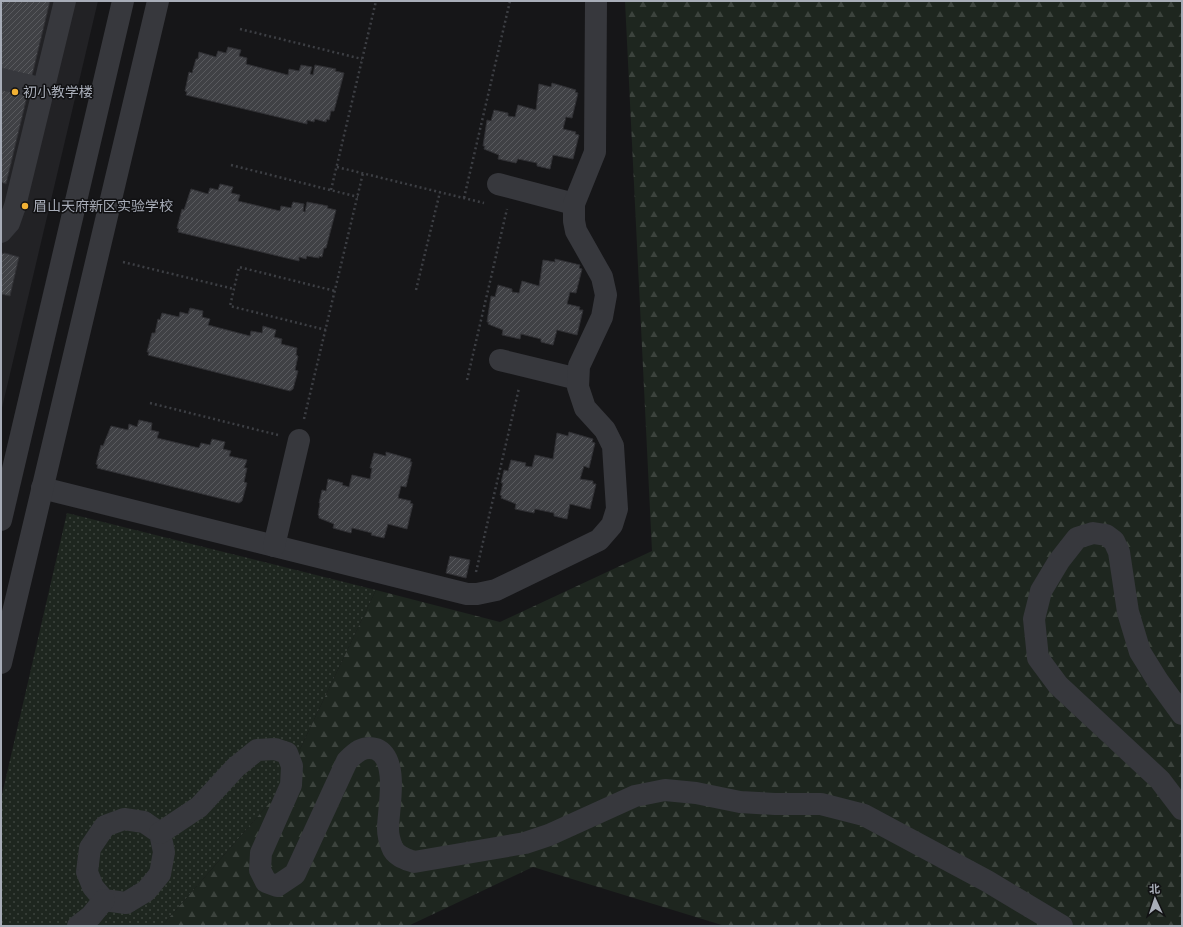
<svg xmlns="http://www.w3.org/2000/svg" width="1183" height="927" font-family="'Public Sans','Noto Sans SC',sans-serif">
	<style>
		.built { fill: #222225 }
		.grass { fill: url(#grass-dots) }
		.forest { fill: url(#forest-firs) }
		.building { fill: url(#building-hatch); stroke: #303034 }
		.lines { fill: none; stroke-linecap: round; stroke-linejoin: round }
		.path { stroke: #3d3f44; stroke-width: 2.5; stroke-dasharray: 2 3; stroke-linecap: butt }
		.minor { stroke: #37383d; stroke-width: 22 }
		.poi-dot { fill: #f2b134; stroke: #111113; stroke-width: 1.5 }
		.labels { text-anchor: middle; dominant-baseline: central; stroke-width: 3; stroke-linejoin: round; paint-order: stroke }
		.poi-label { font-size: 14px; fill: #a8adb8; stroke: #111113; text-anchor: start }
	</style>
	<defs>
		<pattern id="grass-dots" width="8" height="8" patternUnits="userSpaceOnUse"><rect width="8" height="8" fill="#1e261f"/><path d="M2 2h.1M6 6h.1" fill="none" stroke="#3c433d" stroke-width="1.8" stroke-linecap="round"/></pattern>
		<pattern id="forest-firs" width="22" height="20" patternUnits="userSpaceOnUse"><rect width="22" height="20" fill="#1e261f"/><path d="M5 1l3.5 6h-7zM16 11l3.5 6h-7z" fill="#3c433d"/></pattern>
		<pattern id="building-hatch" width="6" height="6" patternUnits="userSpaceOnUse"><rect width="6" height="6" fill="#404145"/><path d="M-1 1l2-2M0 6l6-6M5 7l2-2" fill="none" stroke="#595a5e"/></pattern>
	</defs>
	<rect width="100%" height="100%" fill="#161618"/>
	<polygon class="built" points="1,1 98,1 1,412"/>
	<polygon class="grass" points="67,513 376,590 280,791 162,926 1,926 1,799"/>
	<polygon class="forest" points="625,1 1182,1 1182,926 725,926 533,867 408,926 162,926 280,791 376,590 500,622 652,551"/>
	<g class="building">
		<polygon points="1,1 50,1 6,184 1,182"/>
		<polygon points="228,47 241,50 239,56 247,58 246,64 288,75 289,69 299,71 301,65 312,67 310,74 313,75 315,65 336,69 335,71 344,73 334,111 331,111 329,120 327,119 326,122 315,119 314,122 307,120 307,124 186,95 187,92 185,91 189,72 192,73 196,59 198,59 199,52 216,57 218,51 226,53"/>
		<polygon points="552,83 576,90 575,92 578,93 572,118 566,117 563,129 576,132 575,134 579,135 573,159 553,155 550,169 537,166 537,163 518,159 516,163 498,159 499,155 484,149 485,146 483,146 487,120 491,121 494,110 508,113 508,116 515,117 518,105 536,110 539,84 551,87"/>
		<polygon points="220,184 233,187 231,193 240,195 238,201 280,211 281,206 291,208 293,202 304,204 303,211 305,212 307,202 328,206 327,208 336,210 326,248 324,248 322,257 319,256 319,258 307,256 306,259 299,257 299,261 178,232 179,229 177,228 182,209 184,210 191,189 208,194 210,188 218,190"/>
		<polygon points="5,253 19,257 10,296 1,294 1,254"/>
		<polygon points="555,259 580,265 579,268 582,269 576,293 570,292 567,304 580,307 579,310 583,310 577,335 557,330 553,345 541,342 541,339 521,334 520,339 502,335 503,330 488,324 489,322 487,322 491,296 495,297 498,285 512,289 512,292 519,293 522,281 539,286 543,260 555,262"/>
		<polygon points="190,308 203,311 202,317 210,319 208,325 250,336 251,331 262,333 263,326 276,330 274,337 282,339 281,344 297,348 296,355 298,356 295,370 298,371 293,389 290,391 148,355 149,352 147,352 152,333 155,333 158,319 160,320 162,313 179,317 180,312 188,314"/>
		<polygon points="139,420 152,423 151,430 159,432 157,438 199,448 201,443 210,445 212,439 225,442 223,449 231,451 229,456 247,460 244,468 247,468 244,482 247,483 242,501 239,503 97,468 98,465 96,464 101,445 103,446 111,426 128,430 129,424 137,427"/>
		<polygon points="569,432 593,439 592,442 595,443 589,468 584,466 580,479 593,481 593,484 596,484 590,509 570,504 567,519 554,516 554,513 535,509 534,513 515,509 516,504 501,498 502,496 500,495 503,483 501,483 504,470 508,471 511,460 526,463 525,466 532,467 535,455 553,459 557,433 568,436"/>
		<polygon points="386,452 411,459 410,462 412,462 406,487 401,486 398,498 411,501 410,503 413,504 407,529 388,524 384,538 371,535 372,533 352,528 351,533 333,528 334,524 319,518 319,516 318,515 320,503 319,503 322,490 326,491 328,479 343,483 342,485 349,487 352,475 370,479 372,468 370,468 374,453 386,456"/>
		<polygon points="450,556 470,560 466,578 446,573"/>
	</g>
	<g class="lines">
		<g class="path">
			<polyline points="240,29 362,59"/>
			<polyline points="231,165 358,197"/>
			<polyline points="337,167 484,203"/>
			<polyline points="331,190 376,1"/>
			<polyline points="464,198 510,1"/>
			<polyline points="123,262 234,289"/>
			<polyline points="416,290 440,192"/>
			<polyline points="326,330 230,306 239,267 335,291"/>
			<polyline points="467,380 507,209"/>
			<polyline points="150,403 278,435"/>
			<polyline points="304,419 363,173"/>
			<polyline points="476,572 519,388"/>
		</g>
		<g class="minor">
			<polyline points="1,79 44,89"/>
			<polyline points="498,184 574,204"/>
			<polyline points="1,232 9,223 15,206 65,1"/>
			<polyline points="500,360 578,379"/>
			<polyline points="42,488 467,594 477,594 496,590 599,540 612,525 617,509 613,446 605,430 585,408 578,387 579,366 602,317 606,295 602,277 576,231 574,221 574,204 595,152 596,1"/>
			<polyline points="1,520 123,1"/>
			<polyline points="274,546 299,440"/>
			<polyline points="1,663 158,1"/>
			<polyline points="1182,714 1158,681 1140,652 1128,612 1119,552 1114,541 1106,535 1093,533 1077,538 1059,561 1041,591 1034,619 1038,658 1058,685 1160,780 1182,809"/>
			<polygon points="124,819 144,822 160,833 164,852 160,874 146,891 126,903 104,900 93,887 87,872 90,848 105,826"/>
			<path d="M160,833L199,807L236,767L257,750L275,749L287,753L292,766L291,785L261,853L260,870L266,882L277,886L295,874L347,761C355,753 363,745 376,749C400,759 388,809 388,829C388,835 390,842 392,847C395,856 406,859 414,862L525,843L549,835L635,796L665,790L696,793L740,802L775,804H821L864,815L987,881L1062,926"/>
			<polyline points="78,926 91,916 104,900"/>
		</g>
	</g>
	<g class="poi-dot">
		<circle cx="15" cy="92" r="4"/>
		<circle cx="25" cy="206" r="4"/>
	</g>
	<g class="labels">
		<g class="poi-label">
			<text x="23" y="92">初小教学楼</text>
			<text x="33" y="206">眉山天府新区实验学校</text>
		</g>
	</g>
	<rect width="1183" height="927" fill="none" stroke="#a8adb8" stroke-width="4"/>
	<g transform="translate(1155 899) rotate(357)" stroke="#111113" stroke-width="3" paint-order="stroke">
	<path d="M0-3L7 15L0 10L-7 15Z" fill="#a8adb8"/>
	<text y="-6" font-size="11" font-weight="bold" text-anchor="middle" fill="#a8adb8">北</text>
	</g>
</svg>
